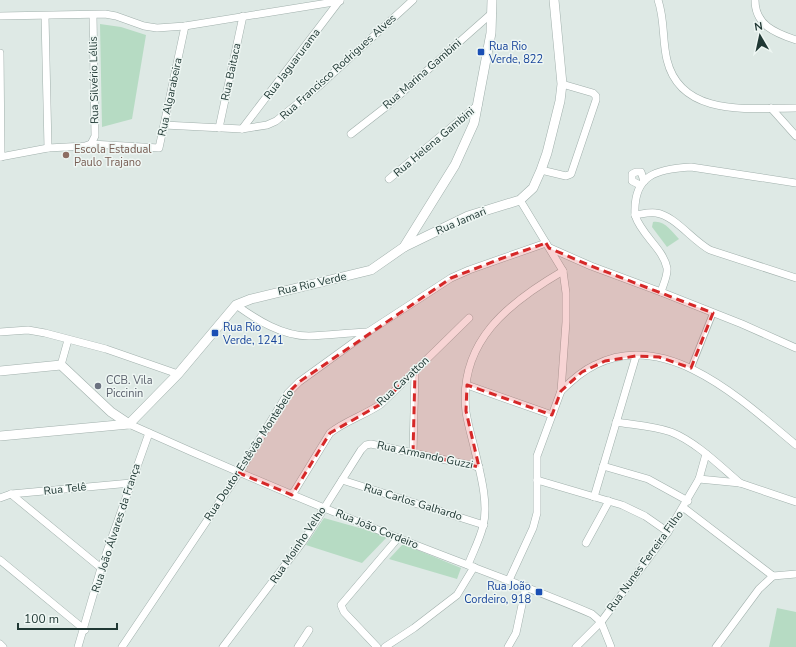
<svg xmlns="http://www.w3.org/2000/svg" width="796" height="647" font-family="'Nunito Sans',sans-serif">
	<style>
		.green { fill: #b6dbc3 }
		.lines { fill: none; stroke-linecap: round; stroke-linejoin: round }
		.pedestrian-casing { stroke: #a1b0ac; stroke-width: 7 }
		.minor-casing { stroke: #a1b0ac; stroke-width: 8 }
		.tertiary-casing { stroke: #a1b0ac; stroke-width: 10 }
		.pedestrian { stroke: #fff; stroke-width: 5.5 }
		.minor { stroke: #fff; stroke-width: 7 }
		.tertiary { stroke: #fff; stroke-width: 9 }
		.marked { fill: #d62828; fill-opacity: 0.2; stroke: #d62828; stroke-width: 3; stroke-dasharray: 8 5; stroke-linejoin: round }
		.transit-dot { fill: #1a4fb4; stroke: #eef6f3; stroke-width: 1.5 }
		.education-dot { fill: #8d6e63; stroke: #eef6f3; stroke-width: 1.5 }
		.worship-dot { fill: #6b7280; stroke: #eef6f3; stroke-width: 1.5 }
		.labels { text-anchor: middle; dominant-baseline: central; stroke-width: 3; stroke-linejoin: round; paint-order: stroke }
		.transit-label { font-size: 11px; fill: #164399; stroke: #eef6f3; text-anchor: start }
		.street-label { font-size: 11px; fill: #203834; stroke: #eef6f3 }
		.education-label { font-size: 11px; fill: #785e54; stroke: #eef6f3; text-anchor: start }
		.worship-label { font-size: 11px; fill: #5b616d; stroke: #eef6f3; text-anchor: start }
	</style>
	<rect width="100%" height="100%" fill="#dee9e5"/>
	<g class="green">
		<polygon points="100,24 121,27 146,35 132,119 102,127"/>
		<path d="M653,222C665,220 672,232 679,239L667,247L652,227Z"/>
		<polygon points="324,518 388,536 362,563 306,545"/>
		<polygon points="403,544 461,568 457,579 389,559"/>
		<polygon points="777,608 796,612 796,647 769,647"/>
	</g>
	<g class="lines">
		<g class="pedestrian-casing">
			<polyline id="pedestrian" points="691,368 713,313"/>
		</g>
		<g class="minor-casing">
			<g id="minor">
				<path d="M658,0C665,20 662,40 667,60C681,118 751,108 796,108"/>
				<path d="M755,0C755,25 775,33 796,40"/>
				<polyline points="0,16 105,14 116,16 144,26 157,28 185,26 340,1"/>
				<polyline points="45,16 48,148"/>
				<polyline points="0,53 1,157"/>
				<polyline points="771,108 796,136"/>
				<polyline points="164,125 242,129 267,125 276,121 318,87 413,0"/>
				<polyline points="219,128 243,16"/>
				<polyline points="242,129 340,0"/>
				<polyline points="351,134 387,106 492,13"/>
				<polyline points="91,144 95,136 93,15"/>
				<polyline points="0,157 48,148 85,146 91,144 159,148 185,26"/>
				<polyline points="541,170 566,176 571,174 596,100 596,96 593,93 562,84"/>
				<polyline points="389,179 478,105"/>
				<polyline points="640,185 632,181 632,174 636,172 641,172 644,181"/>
				<path d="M635,215C633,175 656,169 691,167L796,183"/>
				<path d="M550,248L591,266L661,292C663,285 668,275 667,268C663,248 641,235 635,215C642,214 649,212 656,213C674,215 693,241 710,250L796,278"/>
				<polyline points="661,292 742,324 796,348"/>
				<path d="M236,305C257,320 282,336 309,336C329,335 348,333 368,332"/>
				<polyline points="0,332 28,330 45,333 106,349 178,374"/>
				<polyline points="61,365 68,340"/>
				<polyline points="467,385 552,415"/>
				<path d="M561,391C571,381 582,371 595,365C668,328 744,402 796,445"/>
				<path d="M616,422C634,425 653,426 671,432C696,442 719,465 740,483"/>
				<path d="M129,424C218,464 308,502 398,538C463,564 529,587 592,614L601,622L611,647"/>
				<polyline points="413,453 415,371"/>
				<polyline points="603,466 648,479 688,501"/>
				<polyline points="699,479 740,483 796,502"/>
				<polyline points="342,480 484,525"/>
				<polyline points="537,480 622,505 645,516 668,532"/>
				<polyline points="11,494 101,568"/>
				<path d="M292,495L330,433C345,421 365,415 381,404L469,318"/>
				<polyline points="594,497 636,356"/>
				<polyline points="0,498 11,494 131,483"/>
				<polyline points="684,508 773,576 796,574"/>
				<polyline points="586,543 609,501"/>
				<polyline points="0,560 85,630"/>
				<path d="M468,565C473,552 480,539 483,526C489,504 480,472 475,451C472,438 468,425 466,412C458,342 508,303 563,271"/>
				<polyline points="509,580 533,528 537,513 537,456 561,391 566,322 566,293 563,271 520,200"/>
				<polyline points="0,644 3,647"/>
				<polyline points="78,647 101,568 149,433"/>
				<polyline points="122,647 239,473 288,393 299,382 368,332 451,278 469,270 546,243"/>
				<polyline points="223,647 304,540 361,450 366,445 371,444 479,467"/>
				<polyline points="298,647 309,630"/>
				<polyline points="377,647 344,612 341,605 398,538"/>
				<polyline points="385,647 414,628 457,595 474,567"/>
				<polyline points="508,647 516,633 526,586"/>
				<polyline points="576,647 601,622 668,532 699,479 706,454"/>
				<polyline points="716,647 759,589 773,576"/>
			</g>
		</g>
		<g class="tertiary-casing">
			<g id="tertiary">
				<polyline points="404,247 468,216 520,200 533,188 541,170 547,153 560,101 562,84 554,0"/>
				<polyline points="0,371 61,365 111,412 129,424"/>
				<polyline points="0,436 129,424 178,374 236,305 251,299 371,270 404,247 455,165 474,123 491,33 492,0"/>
			</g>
		</g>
		<use href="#pedestrian" class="pedestrian"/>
		<use href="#minor" class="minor"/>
		<use href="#tertiary" class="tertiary"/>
	</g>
	<path class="marked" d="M546,243L549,248L591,266L713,313L691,368L659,357L636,356L605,361L582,372L561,391L552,415L467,385L466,411L479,467L413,453L415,371L381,404L330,433L292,495L239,473L288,393L299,382L451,278L500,259Z"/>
	<g class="transit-dot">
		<rect x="477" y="48" width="8" height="8" rx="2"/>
		<rect x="211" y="329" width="8" height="8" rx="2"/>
		<rect x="535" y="588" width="8" height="8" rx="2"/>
	</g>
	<circle class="education-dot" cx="66" cy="155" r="4"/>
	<circle class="worship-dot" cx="98" cy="386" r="4"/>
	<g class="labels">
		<g class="transit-label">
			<text x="489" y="46">Rua Rio<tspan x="489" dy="13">Verde, 822</tspan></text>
			<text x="223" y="327">Rua Rio<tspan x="223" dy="13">Verde, 1241</tspan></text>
			<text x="531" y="586" text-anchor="end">Rua João<tspan x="531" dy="13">Cordeiro, 918</tspan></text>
		</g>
		<g class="street-label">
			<text transform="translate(292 64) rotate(-53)">Rua Jaguarurama</text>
			<text transform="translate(338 67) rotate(-42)">Rua Francisco Rodrigues Alves</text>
			<text transform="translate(231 72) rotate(-78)">Rua Baitaca</text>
			<text transform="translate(422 74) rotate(-41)">Rua Marina Gambini</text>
			<text transform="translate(94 80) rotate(-91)">Rua Silvério Léllis</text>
			<text transform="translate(170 97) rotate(-78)">Rua Algarabeira</text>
			<text transform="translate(434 142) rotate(-40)">Rua Helena Gambini</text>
			<text transform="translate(461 221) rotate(-23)">Rua Jamari</text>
			<text transform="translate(312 284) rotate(-13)">Rua Rio Verde</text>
			<text transform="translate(403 381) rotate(-43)">Rua Cavatton</text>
			<text transform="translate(249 455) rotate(-57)">Rua Doutor Estêvão Montebelo</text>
			<text transform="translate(425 455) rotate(12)">Rua Armando Guzzi</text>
			<text transform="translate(65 489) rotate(-6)">Rua Telê</text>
			<text transform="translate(413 502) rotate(17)">Rua Carlos Galhardo</text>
			<text transform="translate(116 528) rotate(-72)">Rua João Álvares da França</text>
			<text transform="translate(377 529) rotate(22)">Rua João Cordeiro</text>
			<text transform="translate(298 545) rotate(-56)">Rua Moinho Velho</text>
			<text transform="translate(645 561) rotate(-54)">Rua Nunes Ferreira Filho</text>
		</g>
		<g class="education-label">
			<text x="74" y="149">Escola Estadual<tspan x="74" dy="13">Paulo Trajano</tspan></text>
		</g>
		<g class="worship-label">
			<text x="106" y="380">CCB. Vila<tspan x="106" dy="13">Piccinin</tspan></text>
		</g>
	</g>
	<g transform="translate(760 36) rotate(351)" stroke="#eef6f3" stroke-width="3" paint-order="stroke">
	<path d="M0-3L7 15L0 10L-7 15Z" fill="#203834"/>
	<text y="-6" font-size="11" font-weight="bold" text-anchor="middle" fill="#203834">N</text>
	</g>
	<path d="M18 623v6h99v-6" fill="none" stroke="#203834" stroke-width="2"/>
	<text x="24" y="623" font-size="12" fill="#203834" stroke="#eef6f3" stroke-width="3" paint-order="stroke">100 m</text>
</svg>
